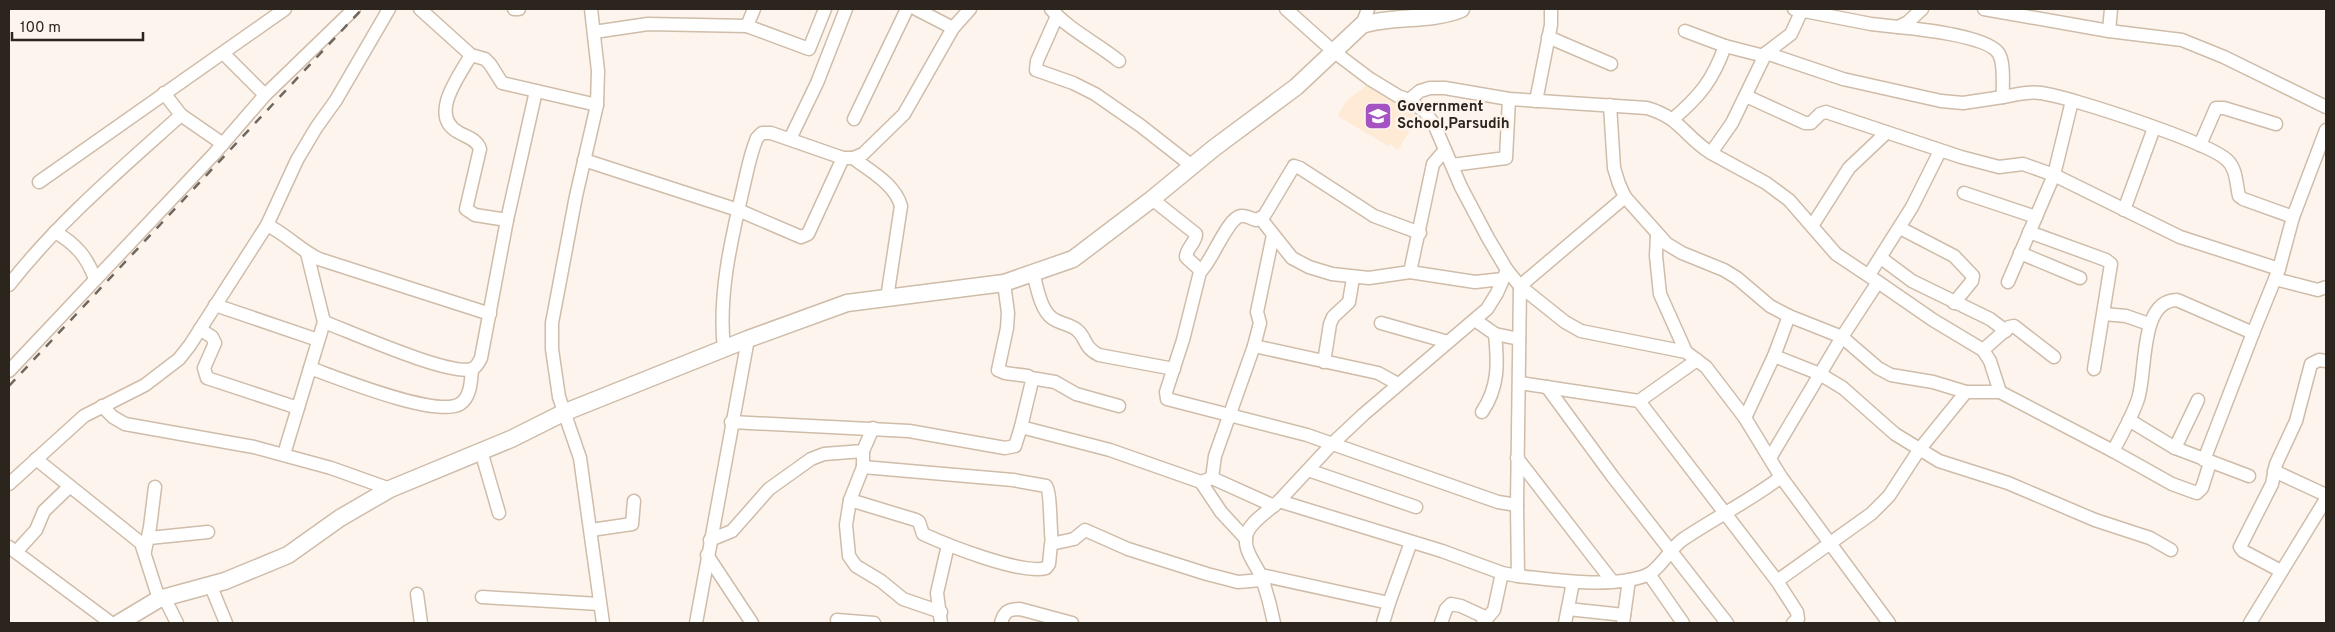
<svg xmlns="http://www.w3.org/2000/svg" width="2335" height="632" font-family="Overpass,sans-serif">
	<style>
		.built { fill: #ffead6 }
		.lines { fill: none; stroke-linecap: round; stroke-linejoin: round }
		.minor-casing { stroke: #cfbca9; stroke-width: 15 }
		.major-casing { stroke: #cfbca9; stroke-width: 19 }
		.minor { stroke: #fff; stroke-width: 12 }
		.major { stroke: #fff; stroke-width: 16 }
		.rail { stroke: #6e6760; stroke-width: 2.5; stroke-dasharray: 9 9; stroke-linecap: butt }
		.labels { text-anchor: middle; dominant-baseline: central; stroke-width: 5; stroke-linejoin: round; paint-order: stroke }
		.poi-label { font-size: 15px; font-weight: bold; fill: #2c251e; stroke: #fdf5ed; text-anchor: start }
	</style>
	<rect width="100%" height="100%" fill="#fdf5ed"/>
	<polygon class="built" points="1370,83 1418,117 1398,150 1390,144 1388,146 1338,116 1346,101"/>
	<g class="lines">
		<g class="minor-casing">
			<g id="minor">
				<polyline points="420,9 471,55 485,59 490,64 502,83 597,105"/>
				<polyline points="514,9 519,9"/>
				<polyline points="591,9 598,71 597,105 576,196 552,323 552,349 559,397 580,458 603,623"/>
				<polyline points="916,9 953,28"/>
				<path d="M1051,9C1069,30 1097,43 1119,61"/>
				<polyline points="1286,9 1333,51 1370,79 1398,96 1409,100 1425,112 1434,124 1461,187 1488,238 1507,270 1520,286 1565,322 1581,331 1686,352 1706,367 1745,418 1781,477 1889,623"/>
				<polyline points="1794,9 1871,24 1898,27 1908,22 1922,9"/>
				<polyline points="1984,9 2109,31 2182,40 2224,57 2326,107"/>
				<polyline points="1057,16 1037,61 1036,70 1073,83 1095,94 1141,126 1192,166"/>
				<polyline points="1362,25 1368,9"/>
				<polyline points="747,26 754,9"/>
				<path d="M1898,27C1919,29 1989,36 1999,54C2005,65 2002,85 2003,97C2015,95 2028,91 2041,93C2070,97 2208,142 2227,160C2237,169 2236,184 2239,196L2243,199L2293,217L2326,130"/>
				<polyline points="1685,31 1725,46 1764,56"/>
				<polyline points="2109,31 2111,9"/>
				<polyline points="594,32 648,24 747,26 809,49 825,9"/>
				<polyline points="1548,37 1611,64"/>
				<polyline points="223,53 265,95"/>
				<polyline points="1766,53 1843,79 1941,101 1963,103 2003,97"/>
				<path d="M471,55C460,75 428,115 458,132C466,137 477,139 480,149L466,209L475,215L507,220"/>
				<polyline points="164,93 181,115 223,144"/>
				<polyline points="1746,96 1805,123 1811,123 1820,114 1826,112 1961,157 1999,167 2023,164 2054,175 2180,237 2279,269"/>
				<path d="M1409,100L1420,91L1430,88H1445L1509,99L1647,108C1681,118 1684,136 1711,153L1732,123L1766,53L1791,34L1802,10"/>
				<polyline points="1536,101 1551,25 1551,9"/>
				<polyline points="1610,105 1614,168 1619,184 1625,197 1667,244 1682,253 1724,270 1737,278 1770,306 1789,316 1842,337 1878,368 1891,375 1933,382 1966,392 2000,392"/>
				<polyline points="854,119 907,9"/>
				<path d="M1673,119C1700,96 1713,80 1725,46"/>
				<polyline points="790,139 817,83 846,9"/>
				<polyline points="2200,145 2216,108 2224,108 2276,124"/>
				<polyline points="1711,153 1766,183 1789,200 1836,254 1878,282 1842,337 1770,458"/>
				<path d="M853,158C870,171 895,184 901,206L887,298"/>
				<polyline points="584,160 738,210 801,237 808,234 843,158"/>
				<polyline points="1452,165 1506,158 1509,99"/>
				<polyline points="39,182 285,9"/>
				<polyline points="1964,193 2036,217"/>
				<path d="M1152,199L1196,234C1196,243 1186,248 1186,257L1199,269L1200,272L1183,340L1166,392L1167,399L1307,435L1498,502L1517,505"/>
				<polyline points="2124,210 2154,128"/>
				<polyline points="1261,219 1292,258 1309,267 1332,274 1369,278 1410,272 1475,282 1503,279"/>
				<path d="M267,225C286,234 300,250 319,259L490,314"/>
				<polyline points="1812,226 1849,168 1886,133"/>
				<polyline points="1900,228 1954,256 1973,276 1972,281 1954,303"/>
				<path d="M55,232C76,244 87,257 95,279"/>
				<polyline points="2029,232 2106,260 2111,264 2094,369"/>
				<polyline points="1657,235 1656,256 1660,294 1686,352"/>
				<polyline points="2020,253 2080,278"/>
				<polyline points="1881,258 1912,281 1990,319 2006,331"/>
				<path d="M1200,272C1212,262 1227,218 1241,216C1246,215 1252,219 1256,220L1264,216L1294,166L1300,168L1374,216L1420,233"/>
				<polyline points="1410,272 1433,164 1445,150"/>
				<path d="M1033,273C1037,286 1040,309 1052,318C1060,324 1070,324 1077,330C1087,338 1083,347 1099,355L1174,369"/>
				<polyline points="1869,275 1912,207 1940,151"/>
				<polyline points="2275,279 2318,290 2326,287"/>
				<path d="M1878,282L1933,320L1983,350L1990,361L2000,392L2113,451C2122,434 2132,417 2138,399C2147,372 2139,300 2177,300L2253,333L2279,269L2293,217"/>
				<polyline points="2008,282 2054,175 2072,101"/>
				<polyline points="1004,283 1008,313 1007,328 998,370 1005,373 1028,376 1032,381 1021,427 1110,450 1201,482 1212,478 1274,506"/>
				<path d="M9,285C59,221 121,169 181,115"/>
				<polyline points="215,305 318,340"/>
				<polyline points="2104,314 2126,316 2149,324"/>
				<polyline points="1475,320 1495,334 1519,339"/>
				<path d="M324,322C351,332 449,376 472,369C477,367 479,362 481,358L507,220L536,91"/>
				<polyline points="1381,323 1448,342"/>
				<polyline points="200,329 212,337 215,343 204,368 207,378 298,408"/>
				<polyline points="1254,346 1260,323 1257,312 1273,235"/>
				<path d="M724,349C718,295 731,241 743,189C747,172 750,154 757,138L762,133H771L843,158H853L863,154L904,114L953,28L970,9"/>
				<polyline points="1983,350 2009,327 2014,326 2054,357"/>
				<polyline points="1774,356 1820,374 1843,388 1895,434 1939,461 2008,483 2095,520 2150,538 2171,550"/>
				<polyline points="1324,362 1330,324 1333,317 1349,302 1353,278"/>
				<path d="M310,368C338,378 436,418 460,404C471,397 471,380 472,369"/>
				<polyline points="9,371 214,154 265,95 354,9"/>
				<polyline points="1031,378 1055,382 1076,394 1119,406"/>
				<polyline points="1520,383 1639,401 1777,581 1871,514 1889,496 1919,450 1966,392"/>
				<polyline points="1547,387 1613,477 1727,623"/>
				<polyline points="1639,401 1697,360"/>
				<polyline points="102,406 113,417 125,424 254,447 331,468 390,489"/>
				<path d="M1482,412C1499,387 1498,363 1495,334"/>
				<polyline points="1745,418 1774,356 1789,316"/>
				<polyline points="2129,420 2175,448 2249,476"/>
				<polyline points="731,422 909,431 1005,448 1015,446 1021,427"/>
				<polyline points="2175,448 2198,400"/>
				<polyline points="481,451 499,513"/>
				<polyline points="863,451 863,467 850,500 846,525 849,556 856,566 881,581 903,599 941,612"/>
				<polyline points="2113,451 2172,484 2194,492 2197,493 2202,488 2210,463"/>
				<polyline points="284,454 324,322 307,253"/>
				<polyline points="1517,458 1612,581"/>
				<polyline points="36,459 141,543 159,599"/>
				<polyline points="2204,460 2253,333"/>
				<path d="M863,467L1013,480L1046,486C1051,491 1050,532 1052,543"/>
				<polyline points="1308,470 1416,507"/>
				<polyline points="2274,471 2326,495"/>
				<polyline points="1212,478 1215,456 1254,346 1378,373 1398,384"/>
				<polyline points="1201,482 1221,512 1246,539"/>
				<polyline points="9,484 84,416 145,385 179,359 190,345 267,225 297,160 316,128 336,100 389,9"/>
				<path d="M850,500L916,520L919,522L923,534C947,545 1022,575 1046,568L1049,564L1051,544L1074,539L1085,530L1128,549L1207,574L1238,582L1262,580"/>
				<polyline points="1279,501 1332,444 1364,414 1487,309 1497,293 1507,270"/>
				<polyline points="591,530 632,524 634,501"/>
				<polyline points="149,538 208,532"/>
				<polyline points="710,540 732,531 769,489 811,459 824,454 863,451 873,428"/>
				<polyline points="9,547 111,623"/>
				<polyline points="145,551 150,527 155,487"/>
				<polyline points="16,552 36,530 44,511 69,487"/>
				<polyline points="707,555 752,623"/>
				<polyline points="2281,571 2243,551 2240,547 2272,484 2276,464 2296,421 2311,364 2319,360 2326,361"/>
				<polyline points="1649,574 1683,623"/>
				<polyline points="1261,575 1389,603 1383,623"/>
				<path d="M1518,576C1555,580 1612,589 1647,575C1659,570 1670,549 1682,540C1714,518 1750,501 1781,477"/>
				<polyline points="1777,581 1797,612 1798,619 1793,623"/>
				<polyline points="210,584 226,623"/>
				<polyline points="417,594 421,623"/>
				<polyline points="164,597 177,623"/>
				<polyline points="482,597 599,604"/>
				<polyline points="1389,603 1411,542"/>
				<polyline points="1568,609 1624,615"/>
				<polyline points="837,620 874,623"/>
				<polyline points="696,623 748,339"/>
				<polyline points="941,623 937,593 948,545"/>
				<path d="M1001,623C1004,612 1008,609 1020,609L1072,623"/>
				<path d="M1274,623C1271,608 1267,593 1262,578C1256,564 1240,547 1248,531C1254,519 1270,510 1279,501L1442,551L1502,573L1518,576L1517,505L1520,286L1625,197"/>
				<polyline points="1441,623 1446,609 1451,604 1461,606 1487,618"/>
				<polyline points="1483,623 1494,610 1502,573"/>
				<polyline points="1565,623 1573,582"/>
				<polyline points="1623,623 1629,580"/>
				<polyline points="2250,623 2326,499"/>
			</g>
		</g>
		<g class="major-casing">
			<path id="major" d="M119,623L159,599L225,581L288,555L340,518L390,489L511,439L563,413L748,339L847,303L1004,283L1073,259L1152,199L1214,148L1296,87L1362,25C1394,15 1429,22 1461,9"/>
		</g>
		<use href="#minor" class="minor"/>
		<use href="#major" class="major"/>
		<polyline class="rail" points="9,386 362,9"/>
	</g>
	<defs>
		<g id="school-square" transform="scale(1.4375)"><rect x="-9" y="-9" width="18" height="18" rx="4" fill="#a553c2" stroke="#fdf5ed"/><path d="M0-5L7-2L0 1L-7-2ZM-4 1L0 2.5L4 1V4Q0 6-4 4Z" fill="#fff"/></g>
	</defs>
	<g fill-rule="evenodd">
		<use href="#school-square" x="1378" y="116"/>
	</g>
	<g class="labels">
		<g class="poi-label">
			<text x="1397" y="107">Government<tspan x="1397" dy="17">School,Parsudih</tspan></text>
		</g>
	</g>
	<rect width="2335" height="632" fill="none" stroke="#2c251e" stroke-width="20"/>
	<path d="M12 32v8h131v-8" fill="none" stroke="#2c251e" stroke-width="2.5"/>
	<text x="20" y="32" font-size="15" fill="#2c251e" stroke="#fdf5ed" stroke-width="4" paint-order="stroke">100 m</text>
</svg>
